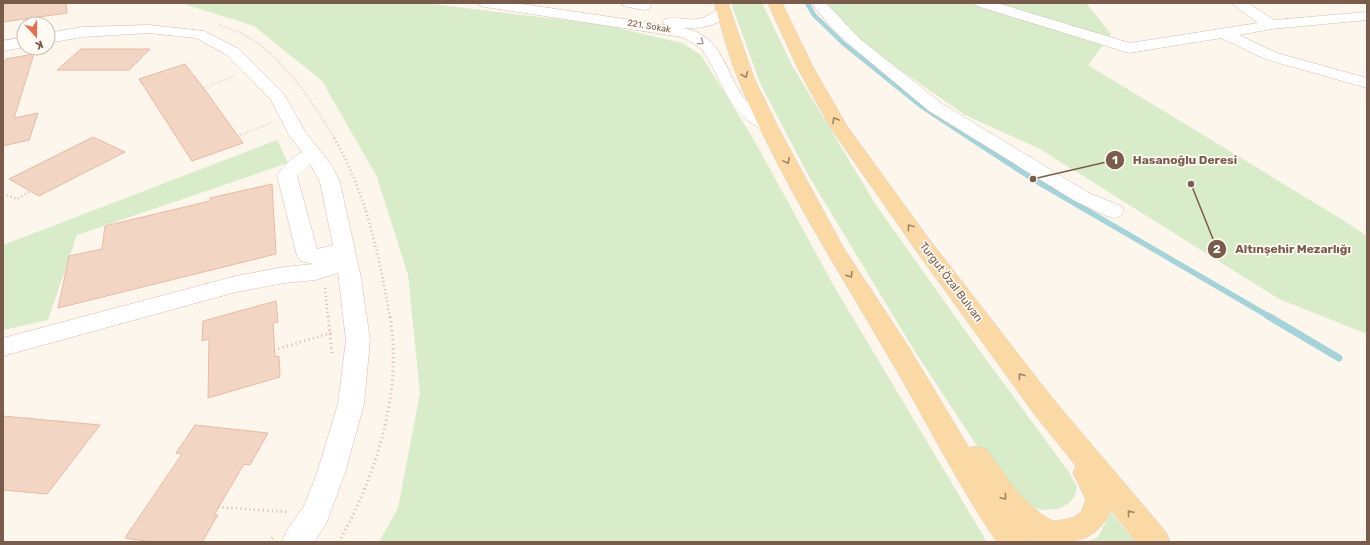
<svg xmlns="http://www.w3.org/2000/svg" width="1370" height="545" font-family="Rubik,sans-serif">
	<style>
		.green { fill: #d8ecc9 }
		.lines { fill: none; stroke-linecap: round; stroke-linejoin: round }
		.stream-far2 { stroke: #a5d3da; stroke-width: 4.5 }
		.stream-far1 { stroke: #a5d3da; stroke-width: 5.5 }
		.stream { stroke: #a5d3da; stroke-width: 7 }
		.building { fill: #f3d5c3; stroke: #e6bba3 }
		.minor-casing { stroke: #d1beb0; stroke-width: 1 }
		.major-casing { stroke: #dad1cd; stroke-width: 1 }
		.path-far2 { stroke: #d9b8a5; stroke-width: 2; stroke-dasharray: 0.5 2; stroke-linecap: butt }
		.path-far1 { stroke: #d9b8a5; stroke-width: 2.5; stroke-dasharray: 1 3; stroke-linecap: butt }
		.path { stroke: #d9b8a5; stroke-width: 3; stroke-dasharray: 1 3.5; stroke-linecap: butt }
		.minor { fill: #fff; fill-rule: evenodd }
		.major { fill: #fbd9a5; fill-rule: evenodd }
		.oneway { stroke: #af9d94 }
		.oneway2 { stroke: #a18267 }
		.labels { text-anchor: middle; dominant-baseline: central; stroke-width: 3.5; stroke-linejoin: round; paint-order: stroke }
		.far-street-label { font-size: 9px; fill: #7a5c4d; stroke: #fffaf3 }
		.street-label { font-size: 11px; fill: #7a5c4d; stroke: #fffaf3 }
		.leader { fill: none; stroke: #7a5c4d; stroke-width: 1.5 }
		.callout-dot { fill: #7a5c4d; stroke: #fffaf3; stroke-width: 1.5 }
		.mark-label { font-size: 12px; text-anchor: middle; font-weight: bold; fill: #fff }
		.callout-label { font-size: 12px; text-anchor: middle; font-weight: bold; fill: #7a5c4d; stroke: #fffaf3; stroke-width: 3.5; stroke-linejoin: round; paint-order: stroke }
	</style>
	<rect width="100%" height="100%" fill="#fdf6ec"/>
	<g class="green">
		<polygon points="190,3 424,3 605,25 682,43 701,55 754,140 835,288 987,542 379,542 398,508 420,393 408,275 377,177 322,81 254,26 184,4 173,4"/>
		<polygon points="731,3 762,3 793,67 876,205 974,343 1069,472 1077,487 1074,497 1068,504 1057,509 1043,510 1024,505 1002,484 914,350 807,173 760,83"/>
		<polygon points="824,3 1086,3 1111,34 1088,65 1343,220 1367,236 1367,334 1279,299 1040,149 965,115 880,56 847,30"/>
		<polygon points="277,140 288,163 77,235 48,320 3,330 3,245"/>
		<polygon points="1111,512 1135,542 1087,542 1098,537"/>
	</g>
	<g class="lines">
		<polyline class="stream-far2" points="807,3 814,15 843,43 921,106 971,139"/>
		<polyline class="stream-far1" points="970,138 1033,179 1270,317"/>
		<polyline class="stream" points="1268,316 1339,358"/>
	</g>
	<g class="building">
		<polygon points="12,3 66,3 67,13 3,22 3,4"/>
		<polygon points="81,49 150,49 129,70 57,70"/>
		<polygon points="34,54 14,118 38,113 29,140 3,146 3,65 6,59"/>
		<polygon points="185,64 208,94 243,143 192,161 139,79"/>
		<polygon points="93,137 125,152 39,196 9,179"/>
		<polygon points="272,184 276,254 58,308 69,256 102,249 105,226 210,201 210,198"/>
		<polygon points="276,301 278,322 273,323 275,357 279,356 280,377 208,398 209,339 202,341 203,321"/>
		<polygon points="3,416 100,425 47,494 3,490"/>
		<polygon points="195,425 268,433 250,465 244,464 214,515 218,515 202,542 153,542 125,538 182,454 176,453"/>
	</g>
	<g class="lines">
		<g class="minor-casing">
			<g id="minor">
				<path d="M478,3H515L665,25L663,22L665,19C677,16 690,22 702,18C712,15 717,6 728,9L730,12C720,26 699,29 683,28C724,35 724,73 745,99C755,110 771,117 778,127L775,131C766,133 761,129 753,124C726,106 722,81 706,55C701,46 691,42 682,37L485,7L480,6Z"/>
				<polygon points="621,3 649,3 651,6 649,9 644,10 623,6"/>
				<polygon points="811,3 826,3 860,39 941,103 1089,193 1121,206 1124,211 1121,216 1114,218 1107,216 1075,201 929,111 850,45 830,26"/>
				<polygon points="975,3 997,3 1130,43 1258,23 1231,3 1248,3 1274,20 1367,12 1367,20 1271,29 1239,35 1277,53 1367,78 1367,88 1265,59 1221,38 1129,53 977,6"/>
				<path d="M149,25L204,31L239,49L284,94L306,133L332,166L340,182L361,278L370,340L364,404L345,473L326,524L314,542H282L286,532L304,506L317,473L338,404L346,340L338,273L315,280L284,283L236,292L3,356V338L236,276L284,267L314,264L300,261L297,256L277,175L290,160L302,152L289,135L271,100L227,55L196,38L149,33L82,37L48,43V33L82,27ZM310,164L320,182L333,245L317,249L297,176Z"/>
				<polygon points="24,37 24,47 3,51 3,41"/>
			</g>
		</g>
		<g class="major-casing">
			<path id="major" d="M714,3H728L754,78L778,127L843,247L908,346L969,448L976,446L986,449L1019,494L1041,514L1051,520L1057,521L1074,517L1081,512L1086,500L1073,473L1076,466L1035,415L915,249L830,127L797,67L768,3H782L813,67L847,126L929,239L1053,399L1166,532L1170,542H1136L1111,510C1095,545 1072,542 1034,542L1029,539L1030,542H997C957,484 926,420 890,359C837,268 779,178 738,79C728,55 722,28 714,3Z"/>
		</g>
		<g class="path-far2">
			<path d="M219,25C230,29 240,32 250,38C285,60 314,104 335,139"/>
			<polyline points="203,88 235,76"/>
			<polyline points="238,136 271,123"/>
		</g>
		<g class="path-far1">
			<path d="M334,138C366,192 379,256 390,317"/>
			<polyline points="3,194 17,199 31,191"/>
			<polyline points="325,288 328,317"/>
		</g>
		<g class="path">
			<polyline points="328,316 332,355"/>
			<polyline points="274,350 331,333"/>
			<polyline points="218,507 287,512"/>
			<polyline points="269,542 273,537"/>
			<path d="M339,542C376,475 403,393 390,316"/>
		</g>
		<use href="#minor" class="minor"/>
		<use href="#major" class="major"/>
	</g>
	<defs><path id="oneway-chevron" d="M-2-3.5L2.5 0L-2 3.5" fill="none" stroke-width="1.6" stroke-linecap="round" stroke-linejoin="round"/></defs>
	<use class="oneway" href="#oneway-chevron" transform="translate(701 42) rotate(35)"/>
	<g class="oneway2">
		<use href="#oneway-chevron" transform="translate(745 75) rotate(68)"/>
		<use href="#oneway-chevron" transform="translate(835 120) rotate(-119)"/>
		<use href="#oneway-chevron" transform="translate(787 161) rotate(62)"/>
		<use href="#oneway-chevron" transform="translate(910 227) rotate(-126)"/>
		<use href="#oneway-chevron" transform="translate(850 275) rotate(58)"/>
		<use href="#oneway-chevron" transform="translate(1021 376) rotate(-126)"/>
		<use href="#oneway-chevron" transform="translate(1004 497) rotate(50)"/>
		<use href="#oneway-chevron" transform="translate(1130 513) rotate(-129)"/>
	</g>
	<g class="labels">
		<g class="far-street-label">
			<text transform="translate(649 26) rotate(9)">221. Sokak</text>
		</g>
		<g class="street-label">
			<text transform="translate(951 282) rotate(53)">Turgut Özal Bulvarı</text>
		</g>
	</g>
	<path class="leader" d="M1033 179L1115 160M1191 184L1217 249"/>
	<g class="callout-dot">
		<circle cx="1033" cy="179" r="4"/>
		<circle cx="1191" cy="184" r="4"/>
		<circle cx="1115" cy="160" r="10"/>
		<circle cx="1217" cy="249" r="10"/>
	</g>
	<g class="mark-label">
		<text x="1115" y="164">1</text>
		<text x="1217" y="253">2</text>
	</g>
	<g class="callout-label">
		<text x="1185" y="164">Hasanoğlu Deresi</text>
		<text x="1293" y="253">Altınşehir Mezarlığı</text>
	</g>
	<rect width="1370" height="545" fill="none" stroke="#7a5c4d" stroke-width="8"/>
	<g transform="translate(36 36) rotate(159)"><circle r="19" fill="#fffaf3" stroke="#cabbb1"/>
	<path d="M0-3L7 15L0 10L-7 15Z" fill="#e76f51"/>
	<text y="-6" font-size="11" font-weight="bold" text-anchor="middle" fill="#7a5c4d">K</text>
	</g>
</svg>
